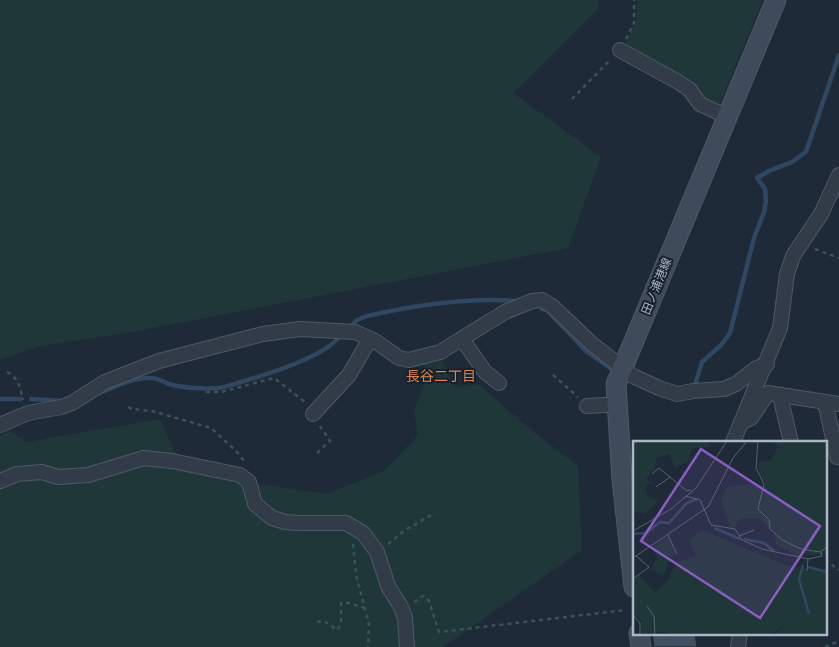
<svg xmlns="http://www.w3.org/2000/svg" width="839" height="647" font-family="Lato,'Noto Sans JP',sans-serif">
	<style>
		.green { fill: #203739 }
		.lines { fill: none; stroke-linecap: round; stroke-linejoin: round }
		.stream { stroke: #2f4760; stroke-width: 4.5 }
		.building { fill: #405060; stroke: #19232e }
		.minor-casing { stroke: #4f5a66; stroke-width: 16 }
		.secondary-casing { stroke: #4f5a66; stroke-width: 21 }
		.path { stroke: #3a5353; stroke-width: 2.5; stroke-dasharray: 4 4; stroke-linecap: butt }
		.minor { stroke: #313c48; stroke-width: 14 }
		.secondary { stroke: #3f4b5b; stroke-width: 19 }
		.labels { text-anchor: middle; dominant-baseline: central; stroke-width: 4; stroke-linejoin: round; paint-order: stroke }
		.street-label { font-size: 12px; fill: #abb7c5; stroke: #17212c }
		.neighbourhood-label { font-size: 14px; fill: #da8551; stroke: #17212c }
		.inset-river { fill: none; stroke: #2f4760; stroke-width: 2.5 }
		.inset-road { fill: none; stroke: #566270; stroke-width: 1 }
		.view { fill: #8c5dc1; fill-opacity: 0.15; stroke: #8c5dc1; stroke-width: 2.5 }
		.inset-edge { fill: none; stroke: #abb7c5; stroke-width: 2.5 }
	</style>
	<rect width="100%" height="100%" fill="#1e2a38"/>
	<g class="green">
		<polygon points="0,0 598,0 599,7 513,93 601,157 568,248 127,333 40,346 0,360"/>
		<polygon points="637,0 763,0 718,108 623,49 636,22"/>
		<polygon points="441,358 454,387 478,384 535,433 578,466 582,550 443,647 0,647 0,436 9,431 27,442 160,419 175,452 216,478 327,494 384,471 418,435 414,411 427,376 422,364"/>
	</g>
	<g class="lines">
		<g class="stream">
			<polyline points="542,309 547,310 586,351 610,368"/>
			<path d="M349,328L357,320L367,316C416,305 467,297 517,301"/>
			<polyline points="694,388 702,362 721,345 730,333 754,238 764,212 766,201 765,189 757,178 769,171 792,162 806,152 839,55"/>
			<path d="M100,393C115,386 135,377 151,378C158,378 163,382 169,384C184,388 204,389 219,388C226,387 234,384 241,382C268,374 325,357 341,335"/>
			<polyline points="0,399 21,399"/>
			<polyline points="31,399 62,401"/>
		</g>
	</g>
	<polygon class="building" points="652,633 695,633 697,647 654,647"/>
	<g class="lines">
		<g class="minor-casing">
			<g id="minor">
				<polyline points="620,50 680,83 690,90 700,104 726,116"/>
				<polyline points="462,339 485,372 499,383"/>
				<polyline points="780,396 791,442"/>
				<polyline points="825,402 837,457"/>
				<polyline points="587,406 606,405"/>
				<polyline points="313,414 349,375 370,339"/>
				<polyline points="741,422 751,418 768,393 839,404"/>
				<polyline points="0,425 28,413 61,407 72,403 105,382 159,361 263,334 300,329 355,332 375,341 399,358 409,360 440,352 505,312 532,301 542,300 552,306 592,344 633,376 659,388 677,394 693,391 724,389 736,384 755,369 767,364"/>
				<polyline points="733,442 780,328 787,274 793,256 821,214 839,175"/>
				<polyline points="0,481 17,474 42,472 58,477 88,475 144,458 172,461 240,475 249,482 255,504 272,518 285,522 299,523 346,523 363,533 377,552 388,586 401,607 405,618 407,647"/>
				<polyline points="738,647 740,633"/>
			</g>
		</g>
		<g class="secondary-casing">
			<g id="secondary">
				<polyline points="634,587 622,480 616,384 776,0"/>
				<polyline points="639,633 641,647"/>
			</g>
		</g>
		<g class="path">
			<polyline points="626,39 634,23 634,0"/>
			<polyline points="572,99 611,59"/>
			<polyline points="815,249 839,258"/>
			<path d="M7,372C19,378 20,388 23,400"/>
			<polyline points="553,375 578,397"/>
			<polyline points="206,392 221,392 274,378 305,402"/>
			<polyline points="128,407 132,409 152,411 211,428 238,453 244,461"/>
			<polyline points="317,453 330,441 320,426"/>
			<polyline points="353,544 356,575 369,624 368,647"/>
			<polyline points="388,544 405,530 435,513"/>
			<polyline points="825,560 839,570"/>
			<polyline points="414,602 423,596 429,601 439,632 626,610"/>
			<polyline points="317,622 324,621 337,630 341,624 341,603 348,603 365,608"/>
			<polyline points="825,647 839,641"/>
		</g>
		<use href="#minor" class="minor"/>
		<use href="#secondary" class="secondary"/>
	</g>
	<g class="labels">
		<g class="street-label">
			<text transform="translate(656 286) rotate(-68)">田ノ浦港線</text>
		</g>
		<g class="neighbourhood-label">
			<text x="441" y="375">長谷二丁目</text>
		</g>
	</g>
	<g transform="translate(633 441)">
		<rect width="194" height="194" fill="#1e2a38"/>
		<path d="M0,0H73L79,6L59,7L57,20L42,26L36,13L23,17L22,27L13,38L22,43H14L13,48L15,55L26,59L12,73L0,70ZM137,0H194V113L165,115L143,103L140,89L126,77H108L101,87L97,86L88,58L95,45L125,44L131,47L132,41L125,28V21L138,19L145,6ZM69,89L153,124L194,131V193H141L161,177L139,193H34L33,190L9,193L8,179L0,172V140L6,134L22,152L36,138L43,121L63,116L56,99ZM35,95L43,113L37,117L30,136L18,128L24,116L18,107Z" fill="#203739"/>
		<path class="inset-river" d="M81,87L107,98M0,93L13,92L27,81L36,82L54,62L64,58M111,98L131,102L141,110M170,124L166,138L176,173M175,126L194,131"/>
		<path class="inset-road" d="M125,0L123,27L131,43L125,68L136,79L137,88L149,99L168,108L187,111L194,106M19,33L26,27L54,50L58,49M23,46L37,36M52,55L67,59L78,84L102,88L109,99L129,108L175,118L174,130M0,90L38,68L63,47L94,0M35,94L44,113M106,95L121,89M0,117L75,66L100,17L114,0M175,118L189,115L188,111M0,138L16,126L3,115M14,165L21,175L22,193M0,174L7,182V193"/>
		<path class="view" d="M68,8L187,85L127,177L8,100Z"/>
		<rect width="194" height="194" class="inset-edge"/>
	</g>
</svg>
